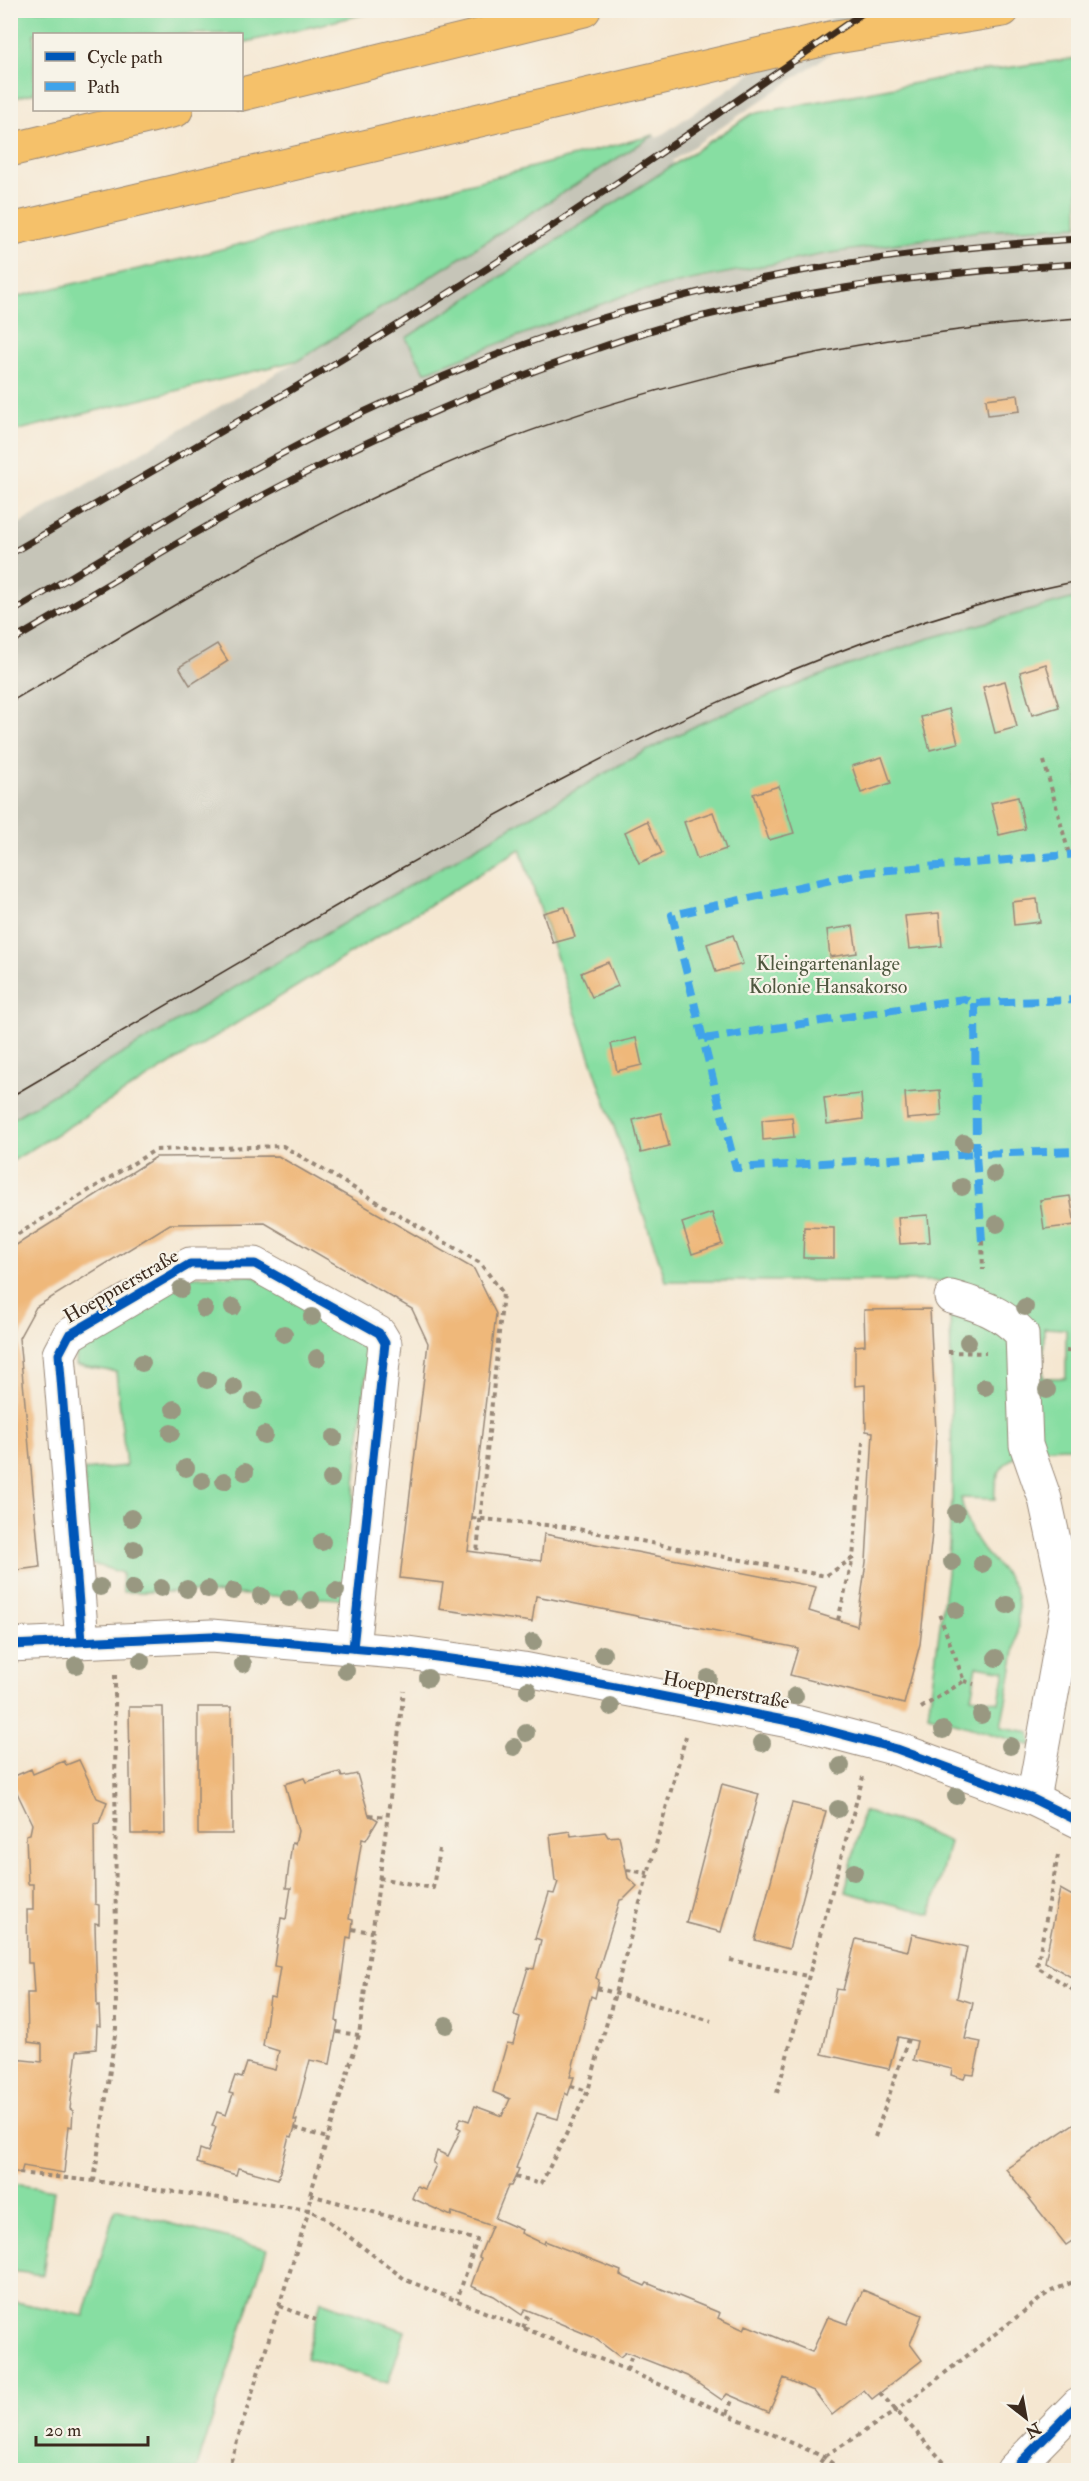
<svg xmlns="http://www.w3.org/2000/svg" width="1089" height="2481" font-family="'IM FELL Double Pica',serif">
	<style>
		.industrial { fill: #c6c5b8 }
		.green { fill: #87dea2; stroke: #618460; stroke-width: 1.5; fill-rule: evenodd }
		.building { fill: #efb87a }
		.lines { fill: none; stroke-linecap: round; stroke-linejoin: round }
		.minor-casing { stroke: #988878; stroke-width: 35 }
		.highway-casing { stroke: #988878; stroke-width: 35 }
		.path { stroke: #988878; stroke-width: 4; stroke-dasharray: 4.5 4.5; stroke-linecap: butt }
		.minor { stroke: #fff; stroke-width: 33 }
		.highway { stroke: #f5c16b; stroke-width: 33 }
		.tram { stroke: #3b2a1e; stroke-width: 1.5 }
		.rail-casing { stroke: #3b2a1e; stroke-width: 7 }
		.rail { stroke: #f7f3e8; stroke-width: 4.5; stroke-dasharray: 14; stroke-linecap: butt }
		.quiet { stroke: #3fa3ea; stroke-width: 8; stroke-dasharray: 15 8; stroke-linecap: butt }
		.cycleway-casing { stroke: #f7f3e8; stroke-width: 13 }
		.cycleway { stroke: #0057b8; stroke-width: 9 }
		.tree { fill: #999881 }
		.labels { text-anchor: middle; dominant-baseline: central; stroke-width: 4.5; stroke-linejoin: round; paint-order: stroke }
		.park-label { font-size: 20px; fill: #4e573f; stroke: #f7f3e8 }
		.street-label { font-size: 20px; fill: #3b2a1e; stroke: #f7f3e8 }
	</style>
	<rect width="100%" height="100%" fill="#f7f3e8"/>
	<filter id="ink" filterUnits="userSpaceOnUse"><feTurbulence type="fractalNoise" baseFrequency=".0167" numOctaves="2"/><feDisplacementMap in="SourceGraphic" scale="12" xChannelSelector="R" yChannelSelector="G"/><feConvolveMatrix kernelMatrix="1 2 1 2 8 2 1 2 1" color-interpolation-filters="sRGB"/></filter>
	<filter id="wash" filterUnits="userSpaceOnUse"><feTurbulence type="fractalNoise" baseFrequency=".008" numOctaves="4" result="noise"/><feDisplacementMap in="SourceGraphic" scale="24" xChannelSelector="R" yChannelSelector="G"/><feGaussianBlur stdDeviation="1.35" result="paint"/><feColorMatrix in="noise" values="0 0 0 0 0 0 0 0 0 0 0 0 0 0 0 0 0 1.4 0 .05"/><feComposite in="paint" operator="in"/></filter>
	<g filter="url(#wash)">
		<rect width="100%" height="100%" fill="#f5e7d1"/>
		<polygon class="industrial" points="842,11 893,11 672,161 675,165 407,338 547,323 628,294 825,254 980,231 1078,226 1078,597 927,639 827,673 701,723 625,762 361,913 11,1120 10,529 299,360 654,135 657,138"/>
		<g class="green">
			<polygon points="10,11 11,10 378,11 242,43 242,34 34,34 34,93 11,99"/>
			<polygon points="1078,58 1078,226 980,231 825,254 701,278 628,294 425,372 406,338 752,114 969,73"/>
			<polygon points="654,135 299,360 11,432 11,298 195,256"/>
			<path d="M1078,597V1447C1043,1447 990,1448 995,1499L961,1498C965,1519 971,1535 985,1552C995,1564 1007,1573 1014,1587C1027,1615 1006,1695 1001,1727L1030,1732L1032,1746L928,1715L947,1573L952,1498L950,1281H666L520,849L11,1162L10,1120L361,913L625,762L701,723L827,673L927,639ZM1044,1328L1066,1329V1378H1043ZM977,1666L1005,1671L999,1702L971,1697Z"/>
			<polygon points="252,1275 364,1343 369,1351 343,1599 185,1592 123,1592 122,1573 90,1563 84,1470 126,1466 116,1372 76,1365 76,1355 85,1343 188,1277"/>
			<polygon points="863,1811 907,1824 949,1842 931,1914 845,1892"/>
			<polygon points="11,2184 54,2190 43,2275 11,2271"/>
			<polygon points="115,2209 267,2249 196,2470 11,2470 11,2301 84,2316"/>
			<polygon points="321,2301 405,2331 388,2383 306,2358"/>
		</g>
		<g id="blocks">
			<g class="building">
				<polygon points="1018,395 1020,411 988,415 986,399"/>
				<polygon points="217,644 228,661 190,685 179,667"/>
				<polygon points="1046,664 1059,707 1032,715 1020,672"/>
				<polygon points="1005,681 1017,727 995,733 983,687"/>
				<polygon points="949,709 958,743 930,750 921,717"/>
				<polygon points="882,757 891,783 861,793 852,766"/>
				<polygon points="779,786 794,833 769,840 753,794"/>
				<polygon points="1018,797 1025,829 999,835 991,803"/>
				<polygon points="713,812 726,849 697,859 684,822"/>
				<polygon points="647,821 662,853 639,863 625,832"/>
				<polygon points="1037,899 1040,922 1014,925 1012,902"/>
				<polygon points="565,907 575,937 553,943 543,913"/>
				<polygon points="939,913 942,946 909,949 905,916"/>
				<polygon points="853,926 857,953 830,957 827,930"/>
				<polygon points="733,935 743,964 716,972 707,944"/>
				<polygon points="608,962 618,986 592,997 581,973"/>
				<polygon points="636,1038 642,1065 617,1071 611,1044"/>
				<polygon points="940,1090 942,1116 907,1119 905,1093"/>
				<polygon points="861,1094 863,1119 827,1124 824,1098"/>
				<polygon points="661,1113 669,1146 641,1153 633,1120"/>
				<polygon points="792,1117 794,1137 763,1140 762,1120"/>
				<polygon points="278,1156 474,1269 496,1314 468,1551 541,1561 544,1534 816,1587 809,1611 857,1626 866,1562 873,1432 866,1431 865,1385 855,1386 855,1346 865,1345 864,1310 930,1309 936,1432 932,1534 920,1644 904,1704 790,1675 798,1648 536,1596 532,1622 439,1609 443,1583 400,1578 428,1343 412,1309 265,1223 170,1224 36,1307 19,1338 40,1567 10,1571 10,1249 156,1157"/>
				<polygon points="1070,1196 1075,1225 1044,1229 1040,1200"/>
				<polygon points="712,1213 722,1244 692,1254 682,1223"/>
				<polygon points="928,1215 930,1242 900,1244 898,1217"/>
				<polygon points="804,1227 834,1228 834,1258 803,1258"/>
				<polygon points="129,1707 163,1707 165,1834 131,1834"/>
				<polygon points="198,1707 231,1707 232,1834 198,1834"/>
				<polygon points="79,1760 97,1798 107,1802 99,1823 94,1824 95,1904 99,1905 99,1924 95,1923 97,2006 99,2005 100,2026 97,2025 96,2049 77,2051 70,2109 73,2111 72,2127 69,2126 64,2173 23,2166 21,2173 10,2171 10,2075 14,2059 42,2062 42,2044 28,2042 27,1993 34,1993 32,1963 28,1963 27,1910 33,1910 33,1884 28,1884 26,1835 30,1834 32,1824 10,1778 31,1769 33,1774 64,1761 66,1765"/>
				<polygon points="340,1772 342,1777 357,1774 369,1815 378,1820 366,1840 362,1839 349,1919 353,1920 351,1938 347,1937 336,2021 338,2022 330,2064 310,2060 294,2120 297,2120 292,2137 289,2136 278,2179 238,2168 236,2175 197,2163 200,2149 208,2152 216,2127 212,2126 217,2112 226,2115 233,2094 229,2093 235,2076 242,2078 247,2063 275,2070 279,2051 263,2046 270,1997 275,1998 280,1967 274,1966 281,1918 286,1919 291,1888 286,1888 289,1865 292,1843 295,1844 298,1831 285,1784 304,1778 306,1782"/>
				<polygon points="722,1784 759,1794 721,1932 686,1923"/>
				<polygon points="792,1803 826,1811 789,1949 755,1940"/>
				<polygon points="570,1831 571,1836 605,1832 608,1837 619,1836 628,1878 637,1886 624,1899 620,1900 596,1978 599,1980 595,1998 591,1996 570,2077 574,2077 568,2095 565,2093 558,2119 537,2113 516,2168 519,2169 511,2186 508,2186 495,2218 522,2230 521,2233 544,2244 545,2241 621,2271 620,2275 645,2286 647,2283 720,2313 718,2318 744,2330 746,2325 812,2352 828,2317 847,2324 863,2290 922,2315 910,2344 922,2360 872,2399 864,2390 832,2415 814,2391 784,2378 769,2412 727,2394 722,2400 687,2376 626,2352 620,2357 593,2337 525,2309 522,2315 494,2296 471,2286 481,2258 479,2257 492,2226 452,2212 451,2216 412,2198 417,2186 425,2189 436,2165 433,2163 437,2151 448,2156 461,2129 457,2127 461,2118 469,2121 475,2106 502,2116 510,2099 493,2092 507,2043 513,2044 520,2017 514,2015 528,1968 534,1969 541,1940 535,1938 542,1916 549,1893 554,1894 558,1882 555,1881 550,1834"/>
				<polygon points="1060,1889 1078,1899 1078,1981 1045,1962"/>
				<polygon points="912,1934 967,1947 957,1998 973,2003 965,2039 981,2042 974,2075 966,2074 964,2079 951,2075 952,2069 913,2060 917,2041 898,2037 889,2069 822,2054 836,1989 843,1990 856,1939 908,1951"/>
				<polygon points="1078,2121 1078,2237 1066,2245 1006,2169"/>
			</g>
		</g>
	</g>
	<g filter="url(#ink)">
		<use href="#blocks" fill-opacity="0" stroke="#988878" stroke-width="1.5"/>
		<g class="lines">
			<g class="minor-casing">
				<g id="minor">
					<path d="M951,1297C981,1306 1000,1311 1022,1334L1026,1445L1045,1499L1068,1605L1033,1799"/>
					<polyline points="82,1641 59,1354 69,1335 190,1264 255,1264 379,1333 385,1343 353,1648"/>
					<polyline points="10,1645 211,1636 408,1653 523,1669 799,1723 897,1749 1033,1799 1078,1821"/>
					<polyline points="1013,2470 1078,2404"/>
				</g>
			</g>
			<g class="highway-casing">
				<g id="highway">
					<polyline points="242,94 584,10"/>
					<polyline points="10,150 176,110"/>
					<polyline points="10,230 830,38 1003,10"/>
				</g>
			</g>
			<g class="path">
				<polyline points="1044,761 1069,854"/>
				<polyline points="10,1239 155,1150 283,1146 480,1263 503,1293 477,1552"/>
				<polyline points="982,1241 983,1270"/>
				<polyline points="1066,1351 1078,1352"/>
				<polyline points="948,1352 986,1353"/>
				<polyline points="472,1518 567,1527 826,1576 853,1558 863,1442"/>
				<polyline points="838,1620 853,1558"/>
				<polyline points="115,1675 116,2028 94,2181 309,2210 323,2217 406,2280 627,2370 824,2457 841,2470"/>
				<polyline points="964,1681 974,1684"/>
				<polyline points="921,1708 964,1681 938,1611"/>
				<polyline points="369,1815 387,1817"/>
				<polyline points="1058,1855 1037,1967 1078,1993"/>
				<polyline points="627,1870 648,1873"/>
				<polyline points="379,1878 433,1888 439,1849"/>
				<polyline points="352,1929 372,1932"/>
				<polyline points="730,1960 807,1976"/>
				<polyline points="597,1988 711,2021"/>
				<polyline points="337,2032 359,2035"/>
				<polyline points="571,2086 588,2091"/>
				<polyline points="777,2093 863,1777"/>
				<polyline points="295,2128 327,2138"/>
				<polyline points="875,2137 908,2039"/>
				<polyline points="10,2172 94,2181"/>
				<polyline points="515,2177 541,2184 588,2091 686,1736"/>
				<polyline points="310,2195 477,2240 457,2300"/>
				<polyline points="279,2306 316,2320"/>
				<polyline points="523,2328 529,2311"/>
				<polyline points="627,2370 632,2354"/>
				<polyline points="880,2393 951,2470"/>
				<polyline points="727,2414 733,2397"/>
				<polyline points="228,2470 309,2210 310,2195 359,2035 404,1691"/>
				<polyline points="815,2470 824,2457 896,2411 1049,2292 1078,2280"/>
			</g>
			<use href="#minor" class="minor"/>
			<use href="#highway" class="highway"/>
			<g class="tram">
				<path d="M10,702C140,626 268,546 404,483C609,387 853,335 1078,318"/>
				<path d="M10,1097C140,1021 268,945 398,870C612,748 835,630 1078,581"/>
			</g>
			<g class="rail-casing">
				<g id="rail">
					<path d="M10,554C156,469 302,386 444,296C588,205 728,107 867,10"/>
					<path d="M10,613C128,544 243,469 366,411C451,371 539,335 630,310C776,269 927,248 1078,239"/>
					<path d="M10,642C105,587 198,528 296,478C386,431 479,390 576,356C619,341 663,325 708,315C830,285 953,271 1078,264"/>
				</g>
			</g>
			<use href="#rail" class="rail"/>
			<g class="quiet">
				<polyline points="975,1003 976,1154 1078,1151"/>
				<polyline points="704,1039 964,999 975,1003 1078,1000"/>
				<path d="M982,1241L976,1154L736,1168C713,1084 694,999 672,915L867,872L1078,854"/>
			</g>
			<g class="cycleway-casing">
				<g id="cycleway">
					<polyline points="82,1641 59,1354 69,1335 190,1264 255,1264 379,1333 385,1343 353,1648"/>
					<polyline points="10,1645 211,1636 408,1653 523,1669 799,1723 897,1749 1033,1799 1078,1821"/>
					<polyline points="1013,2470 1078,2404"/>
				</g>
			</g>
			<use href="#cycleway" class="cycleway"/>
		</g>
		<g class="tree">
			<circle cx="964" cy="1143" r="9"/>
			<circle cx="994" cy="1174" r="9"/>
			<circle cx="962" cy="1187" r="9"/>
			<circle cx="997" cy="1224" r="9"/>
			<circle cx="181" cy="1289" r="9"/>
			<circle cx="233" cy="1307" r="9"/>
			<circle cx="1025" cy="1307" r="9"/>
			<circle cx="204" cy="1309" r="9"/>
			<circle cx="312" cy="1317" r="9"/>
			<circle cx="284" cy="1334" r="9"/>
			<circle cx="968" cy="1342" r="9"/>
			<circle cx="317" cy="1358" r="9"/>
			<circle cx="142" cy="1363" r="9"/>
			<circle cx="207" cy="1380" r="9"/>
			<circle cx="234" cy="1387" r="9"/>
			<circle cx="985" cy="1387" r="9"/>
			<circle cx="1047" cy="1390" r="9"/>
			<circle cx="254" cy="1401" r="9"/>
			<circle cx="174" cy="1409" r="9"/>
			<circle cx="171" cy="1433" r="9"/>
			<circle cx="264" cy="1435" r="9"/>
			<circle cx="334" cy="1438" r="9"/>
			<circle cx="186" cy="1468" r="9"/>
			<circle cx="245" cy="1472" r="9"/>
			<circle cx="331" cy="1479" r="9"/>
			<circle cx="202" cy="1481" r="9"/>
			<circle cx="224" cy="1481" r="9"/>
			<circle cx="956" cy="1513" r="9"/>
			<circle cx="131" cy="1518" r="9"/>
			<circle cx="322" cy="1542" r="9"/>
			<circle cx="134" cy="1549" r="9"/>
			<circle cx="952" cy="1562" r="9"/>
			<circle cx="982" cy="1564" r="9"/>
			<circle cx="100" cy="1587" r="9"/>
			<circle cx="133" cy="1588" r="9"/>
			<circle cx="161" cy="1588" r="9"/>
			<circle cx="187" cy="1589" r="9"/>
			<circle cx="208" cy="1589" r="9"/>
			<circle cx="233" cy="1591" r="9"/>
			<circle cx="336" cy="1591" r="9"/>
			<circle cx="261" cy="1596" r="9"/>
			<circle cx="289" cy="1598" r="9"/>
			<circle cx="311" cy="1600" r="9"/>
			<circle cx="1007" cy="1605" r="9"/>
			<circle cx="956" cy="1610" r="9"/>
			<circle cx="533" cy="1642" r="9"/>
			<circle cx="603" cy="1654" r="9"/>
			<circle cx="996" cy="1658" r="9"/>
			<circle cx="141" cy="1661" r="9"/>
			<circle cx="243" cy="1664" r="9"/>
			<circle cx="76" cy="1665" r="9"/>
			<circle cx="346" cy="1671" r="9"/>
			<circle cx="428" cy="1678" r="9"/>
			<circle cx="708" cy="1678" r="9"/>
			<circle cx="528" cy="1690" r="9"/>
			<circle cx="795" cy="1696" r="9"/>
			<circle cx="611" cy="1707" r="9"/>
			<circle cx="981" cy="1715" r="9"/>
			<circle cx="943" cy="1730" r="9"/>
			<circle cx="526" cy="1733" r="9"/>
			<circle cx="762" cy="1743" r="9"/>
			<circle cx="1010" cy="1746" r="9"/>
			<circle cx="514" cy="1747" r="9"/>
			<circle cx="841" cy="1766" r="9"/>
			<circle cx="956" cy="1796" r="9"/>
			<circle cx="838" cy="1809" r="9"/>
			<circle cx="854" cy="1872" r="9"/>
			<circle cx="446" cy="2025" r="9"/>
		</g>
	</g>
	<g class="labels">
		<g class="park-label">
			<text x="828" y="963">Kleingartenanlage<tspan x="828" dy="23">Kolonie Hansakorso</tspan></text>
		</g>
		<g class="street-label">
			<text transform="translate(121 1286) rotate(-30)">Hoeppnerstraße</text>
			<text transform="translate(726 1690) rotate(11)">Hoeppnerstraße</text>
		</g>
	</g>
	<rect width="1089" height="2481" fill="none" stroke="#f7f3e8" stroke-width="36"/>
	<rect x="33" y="33" width="210" height="78" fill="#f7f3e8" stroke="#aca397" stroke-width="1.5"/>
	<rect x="45" y="52" width="30" height="9" fill="#0057b8" stroke="#aca397" stroke-width="1.5"/>
	<text x="87" y="63" font-size="18" fill="#3b2a1e">Cycle path</text>
	<rect x="45" y="82" width="30" height="9" fill="#3fa3ea" stroke="#aca397" stroke-width="1.5"/>
	<text x="87" y="93" font-size="18" fill="#3b2a1e">Path</text>
	<g transform="translate(1026 2418) rotate(149)" stroke="#f7f3e8" stroke-width="4.5" paint-order="stroke">
	<path d="M0-4.5L10 22L0 15L-10 22Z" fill="#3b2a1e"/>
	<text y="-9" font-size="16" font-weight="bold" text-anchor="middle" fill="#3b2a1e">N</text>
	</g>
	<path d="M36 2436v9h112v-9" fill="none" stroke="#3b2a1e" stroke-width="3"/>
	<text x="45" y="2436" font-size="18" fill="#3b2a1e" stroke="#f7f3e8" stroke-width="4.5" paint-order="stroke">20 m</text>
</svg>
